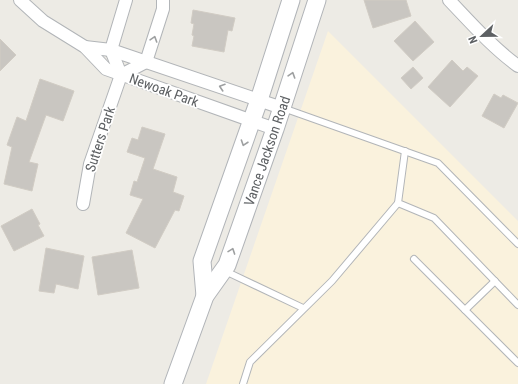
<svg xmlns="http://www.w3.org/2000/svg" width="518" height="384" font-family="'Roboto Condensed',sans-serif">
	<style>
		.commercial { fill: #faf2dd }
		.building { fill: #c9c6c1; stroke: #d1ccc4 }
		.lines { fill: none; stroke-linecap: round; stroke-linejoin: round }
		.service-casing { stroke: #b2b5b8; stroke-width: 8 }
		.minor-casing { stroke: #b2b5b8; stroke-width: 14 }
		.secondary-casing { stroke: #b1b4b8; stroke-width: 19 }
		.service { stroke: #fff; stroke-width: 6 }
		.minor { stroke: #fff; stroke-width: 12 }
		.secondary { stroke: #fff; stroke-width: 17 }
		.oneway { stroke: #9ea0a1 }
		.labels { text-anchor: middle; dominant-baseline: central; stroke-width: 3.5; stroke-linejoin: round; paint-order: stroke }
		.street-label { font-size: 14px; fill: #5d6063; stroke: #fff }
	</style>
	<rect width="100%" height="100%" fill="#edebe5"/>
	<polygon class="commercial" points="328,31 518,221 518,384 206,384"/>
	<g class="building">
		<polygon points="364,0 406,0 411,16 373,28"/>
		<polygon points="193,10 235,18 232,31 228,30 224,52 192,46 194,36 192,35 194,24 191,23"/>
		<polygon points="415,21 434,42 413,61 394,41"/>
		<polygon points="0,39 16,55 0,71"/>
		<polygon points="452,60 463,71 467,67 478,76 450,107 428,87"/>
		<polygon points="413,67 423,78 411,89 401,78"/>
		<polygon points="40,79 74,91 63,121 46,115 29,162 38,164 32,191 4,184 12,147 7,145 17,117 26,121"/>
		<polygon points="494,94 501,98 503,95 518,103 504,128 482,116"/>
		<polygon points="142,127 165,134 153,169 177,177 173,192 184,196 179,211 175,210 155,248 126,233 143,199 130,195 134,181 137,182 145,158 127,152 132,138 138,140"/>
		<polygon points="32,209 40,224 38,225 44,236 14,251 1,226"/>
		<polygon points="46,248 84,256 78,289 56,284 54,293 39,291"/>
		<polygon points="132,250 139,288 98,295 92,257"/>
	</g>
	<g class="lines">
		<g class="service-casing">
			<g id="service">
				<polyline points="283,108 438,163 518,244"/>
				<polyline points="405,151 398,203 434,218 518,305"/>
				<polyline points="414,259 518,363"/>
				<polyline points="225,271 303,308"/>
				<polyline points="465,310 495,281"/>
				<polyline points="243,384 250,362 332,281 398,203"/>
			</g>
		</g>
		<g class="minor-casing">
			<g id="minor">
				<polyline points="20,0 43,21 85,47 106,69 275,129"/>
				<path d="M449,0C471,23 492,47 518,66"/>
				<polyline points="85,47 111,50 282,108"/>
				<polyline points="121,75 146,62 163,9 163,0"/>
				<polyline points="83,204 90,164 121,75 111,50 126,0"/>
			</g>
		</g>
		<g class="secondary-casing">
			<g id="secondary">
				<polyline points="205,296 202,261 259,100 291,0"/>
				<polyline points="173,384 205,296 227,265 275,129 317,0"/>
			</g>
		</g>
		<use href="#service" class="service"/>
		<use href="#minor" class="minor"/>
		<use href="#secondary" class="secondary"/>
	</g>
	<defs><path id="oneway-chevron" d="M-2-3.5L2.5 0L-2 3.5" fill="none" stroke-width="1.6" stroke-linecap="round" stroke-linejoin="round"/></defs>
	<g class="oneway">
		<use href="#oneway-chevron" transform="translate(154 39) rotate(-72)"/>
		<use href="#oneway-chevron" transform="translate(292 75) rotate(-72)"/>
		<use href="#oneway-chevron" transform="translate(222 87) rotate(-162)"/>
		<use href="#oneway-chevron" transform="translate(244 143) rotate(109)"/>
		<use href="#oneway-chevron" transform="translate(232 251) rotate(-70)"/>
	</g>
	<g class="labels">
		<g class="street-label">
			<text transform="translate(164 90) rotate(20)">Newoak Park</text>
			<text transform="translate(100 139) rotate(-72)">Sutters Park</text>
			<text transform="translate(267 151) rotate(-71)">Vance Jackson Road</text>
		</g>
	</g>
	<g transform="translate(482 36) rotate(248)" stroke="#ffffff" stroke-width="3" paint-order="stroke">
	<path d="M0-3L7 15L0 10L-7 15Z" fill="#5d6063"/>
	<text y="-6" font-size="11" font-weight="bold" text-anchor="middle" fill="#5d6063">N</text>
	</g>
</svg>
